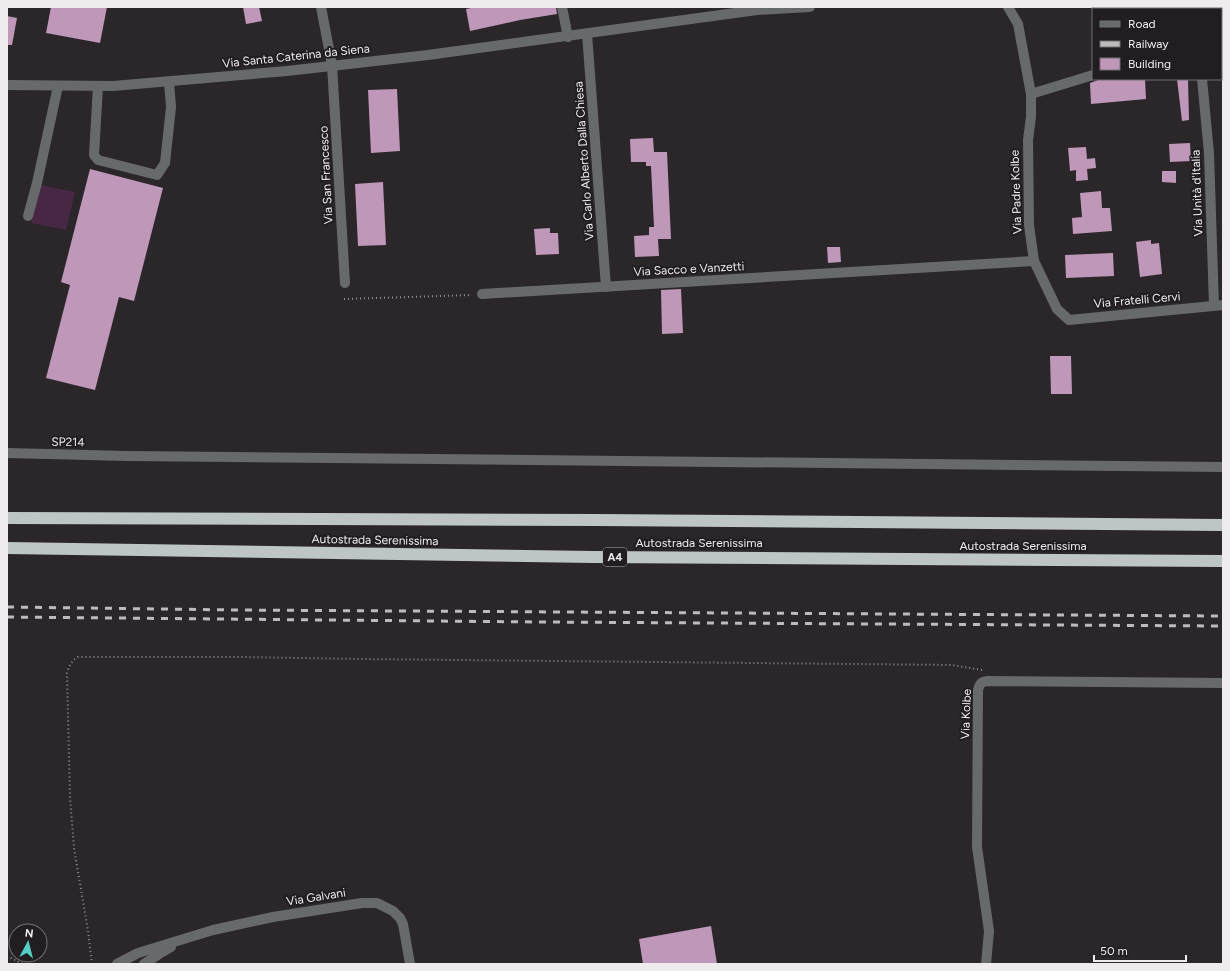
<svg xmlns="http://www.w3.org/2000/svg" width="1230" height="971" font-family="Figtree,sans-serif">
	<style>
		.green { fill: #472743 }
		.building { fill: #bf97b8 }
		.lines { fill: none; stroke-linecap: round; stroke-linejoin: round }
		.path { stroke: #959194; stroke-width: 2; stroke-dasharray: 1 3; stroke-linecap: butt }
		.minor { stroke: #676a6a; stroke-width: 10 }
		.highway { stroke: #bec6c5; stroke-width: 12 }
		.rail { stroke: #bebbbd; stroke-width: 3; stroke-dasharray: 7 7; stroke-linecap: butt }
		.labels { text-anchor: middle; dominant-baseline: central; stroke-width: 4; stroke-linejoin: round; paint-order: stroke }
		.shield { fill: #211d20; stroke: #b1aeb0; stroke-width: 1 }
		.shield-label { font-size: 11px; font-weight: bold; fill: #efecee }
		.street-label { font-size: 12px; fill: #efecee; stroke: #211d20 }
	</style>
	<rect width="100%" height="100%" fill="#2b262a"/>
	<g class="green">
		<polygon points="1160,7 1223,7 1223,37 1221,37 1221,9 1160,9"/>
		<polygon points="41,185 75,192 66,230 31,223"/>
	</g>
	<g class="building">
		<polygon points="51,7 107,7 100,43 46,33"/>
		<polygon points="243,7 259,7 262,21 246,24"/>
		<polygon points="476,7 556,7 557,14 520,20 470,31 466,9"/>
		<polygon points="7,16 17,18 12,45 7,45"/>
		<polygon points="1101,79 1145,79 1146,99 1091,104 1090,83"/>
		<polygon points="1177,79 1188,79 1189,120 1182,121"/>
		<polygon points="397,89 400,151 371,153 368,90"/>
		<polygon points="653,138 654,152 667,152 671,239 658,239 659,256 635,257 634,236 649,235 649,227 654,227 651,166 646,166 646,162 631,162 630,139"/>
		<polygon points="1190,143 1191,161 1170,162 1169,144"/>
		<polygon points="1086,147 1087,159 1095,158 1096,168 1087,169 1088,180 1076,181 1076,170 1070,171 1068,148"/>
		<polygon points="90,169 163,188 134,301 119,297 95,390 46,378 70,285 61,282"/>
		<polygon points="1162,171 1176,171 1176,183 1162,182"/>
		<polygon points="383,182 386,245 358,246 355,184"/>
		<polygon points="1101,191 1102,208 1110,208 1112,231 1073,234 1072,218 1082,217 1080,193"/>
		<polygon points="550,228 550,233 558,233 559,254 536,255 534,229"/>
		<polygon points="1151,240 1151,244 1159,243 1162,274 1140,277 1136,242"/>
		<polygon points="827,247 840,247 841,262 828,263"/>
		<polygon points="1113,253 1114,276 1066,278 1065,255"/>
		<polygon points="681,289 683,333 662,334 661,290"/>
		<polygon points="1050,356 1071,356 1072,394 1051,394"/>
		<polygon points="711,926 717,964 643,964 639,939"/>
	</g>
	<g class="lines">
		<g class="path">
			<polyline points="1197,7 1197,9"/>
			<polyline points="344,299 472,295"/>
			<polyline points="7,956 23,964"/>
			<path d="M92,964L88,931L74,848L70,797L67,673C69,666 72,660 78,657H241L359,659L952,665L982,670"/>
		</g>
		<g class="minor">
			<polyline points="321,7 332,65 345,283"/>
			<polyline points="562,7 568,37"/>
			<polyline points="1008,7 1018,24 1031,94 1093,75"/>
			<polyline points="1141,7 1141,9"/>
			<polyline points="587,34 606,287"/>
			<polyline points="1221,49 1223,49"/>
			<polyline points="1202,79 1209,153 1214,306"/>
			<polyline points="7,85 113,86 287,71 428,55 757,10 810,7"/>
			<polyline points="98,86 94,155 98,160 157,175 165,163 171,107 169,82"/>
			<polyline points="1031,94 1031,117 1028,140 1029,225 1034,261 1057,309 1069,320 1223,305"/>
			<polyline points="28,216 37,183 58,86"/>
			<polyline points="482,294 1034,261"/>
			<polyline points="7,453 128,456 1223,467"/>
			<polyline points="117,964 138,953 213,930 273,917 362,903 377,903 393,911 400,918 403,924 410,964"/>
			<polyline points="144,964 159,954 171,947"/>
			<path d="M986,964L989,931L977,847L978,690C980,683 981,682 988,681L1223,683"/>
		</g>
		<g class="highway">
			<polyline points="7,518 598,520 1223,525"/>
			<polyline points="7,548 593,557 1223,561"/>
		</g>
		<g class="rail">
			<polyline points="7,607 238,610 1223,616"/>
			<polyline points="7,617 540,622 1223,626"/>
		</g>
	</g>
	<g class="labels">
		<rect class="shield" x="603" y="548" width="24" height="18" rx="3"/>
		<g class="shield-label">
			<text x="615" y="557">A4</text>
		</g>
		<g class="street-label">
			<text transform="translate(296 56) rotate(-6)">Via Santa Caterina da Siena</text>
			<text transform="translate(584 161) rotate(-94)">Via Carlo Alberto Dalla Chiesa</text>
			<text transform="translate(326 175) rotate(-93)">Via San Francesco</text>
			<text transform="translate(1016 192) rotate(-92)">Via Padre Kolbe</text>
			<text transform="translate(1197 193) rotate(-92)">Via Unità d'Italia</text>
			<text transform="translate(689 269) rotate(-3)">Via Sacco e Vanzetti</text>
			<text transform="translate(1137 300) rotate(-5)">Via Fratelli Cervi</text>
			<text transform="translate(68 442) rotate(1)">SP214</text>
			<text transform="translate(375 540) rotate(1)">Autostrada Serenissima</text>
			<text x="699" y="543">Autostrada Serenissima</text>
			<text x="1023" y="546">Autostrada Serenissima</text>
			<text transform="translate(966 714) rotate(-88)">Via Kolbe</text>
			<text transform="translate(316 897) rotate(-9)">Via Galvani</text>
		</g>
	</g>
	<rect width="1230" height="971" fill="none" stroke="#efecee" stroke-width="16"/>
	<rect x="1092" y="8" width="130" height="72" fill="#211d20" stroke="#737072"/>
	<rect x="1100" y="21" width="20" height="6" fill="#676a6a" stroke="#737072"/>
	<text x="1128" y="28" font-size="12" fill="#efecee">Road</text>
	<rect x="1100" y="41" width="20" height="6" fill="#bebbbd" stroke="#737072"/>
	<text x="1128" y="48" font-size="12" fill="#efecee">Railway</text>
	<rect x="1100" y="58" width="20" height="12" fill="#bf97b8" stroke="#737072"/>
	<text x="1128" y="68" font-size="12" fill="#efecee">Building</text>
	<g transform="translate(28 943) rotate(7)"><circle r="19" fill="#211d20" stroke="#737072"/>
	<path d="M0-3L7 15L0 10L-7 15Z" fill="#55cec5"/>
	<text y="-6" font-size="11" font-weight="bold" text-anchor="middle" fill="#efecee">N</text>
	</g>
	<path d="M1094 955v6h92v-6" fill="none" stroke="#efecee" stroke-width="2"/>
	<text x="1100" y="955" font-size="12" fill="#efecee" stroke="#211d20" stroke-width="3" paint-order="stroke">50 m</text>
</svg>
